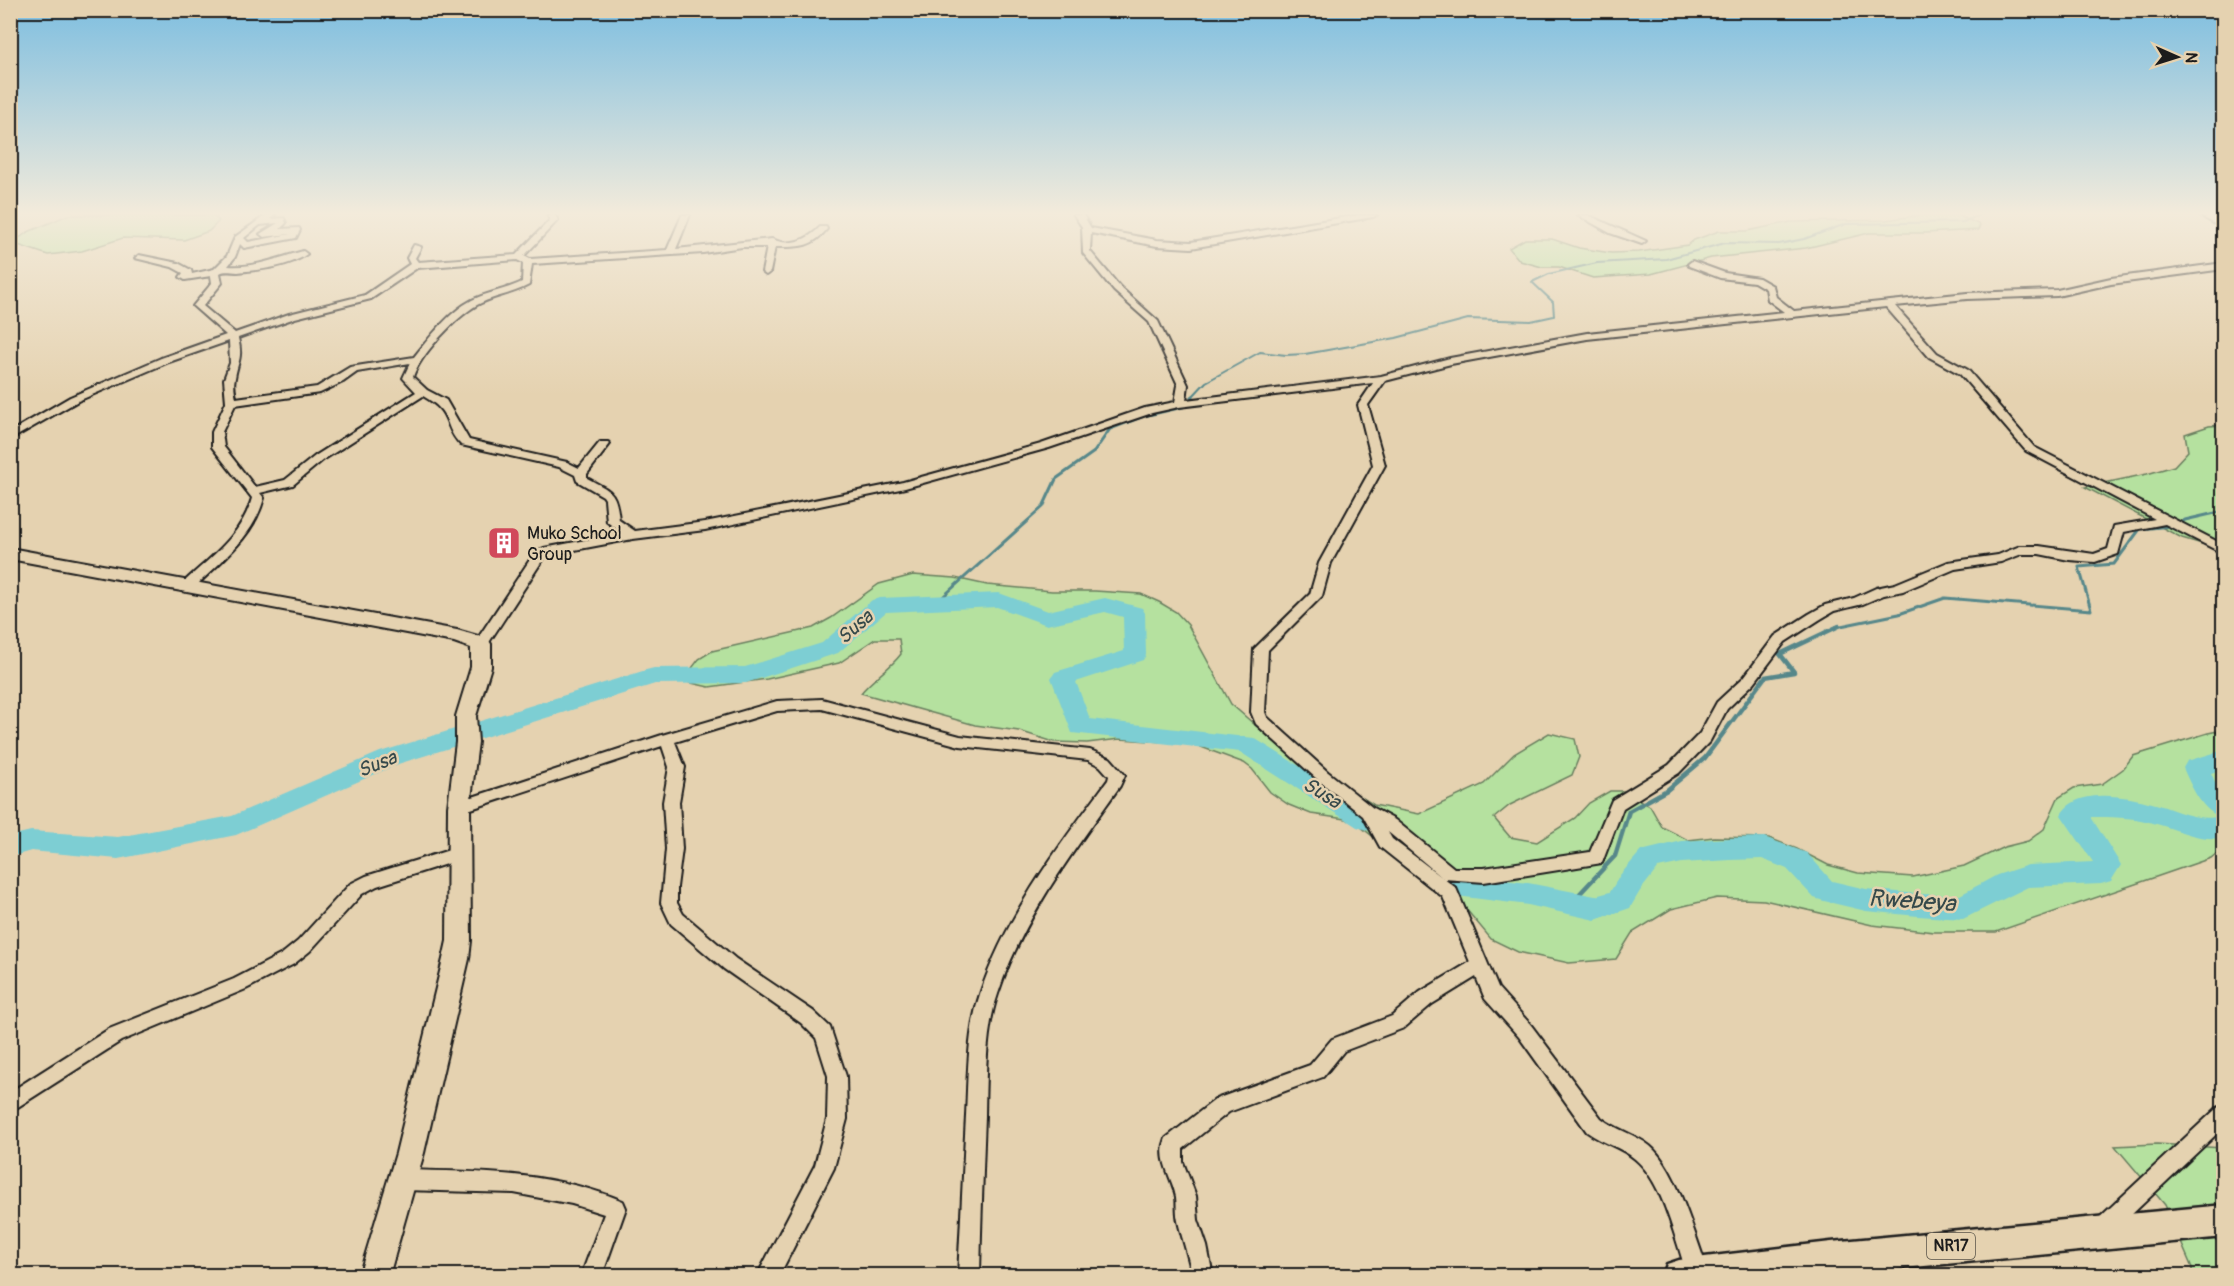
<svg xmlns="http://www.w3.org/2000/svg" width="2234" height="1286" font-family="Pangolin,sans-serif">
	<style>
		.green { fill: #b5e19f; stroke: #687e5e; stroke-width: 1.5 }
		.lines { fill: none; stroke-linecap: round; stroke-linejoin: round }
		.stream-far2 { stroke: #56878a; stroke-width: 2 }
		.stream-far1 { stroke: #56878a; stroke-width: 3 }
		.stream { stroke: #56878a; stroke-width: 4.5 }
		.river { fill: #7dced3; fill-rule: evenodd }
		.minor-casing { stroke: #1c1c1c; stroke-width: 4 }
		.secondary-casing { stroke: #1c1c1c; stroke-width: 4 }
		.primary-casing { stroke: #1c1c1c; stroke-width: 5 }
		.minor { fill: #e5d2b0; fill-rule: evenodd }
		.secondary { fill: #e5d2b0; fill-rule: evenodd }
		.primary { fill: #e5d2b0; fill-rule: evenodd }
		.labels { text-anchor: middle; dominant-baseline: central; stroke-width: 5; stroke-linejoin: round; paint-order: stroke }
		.shield { fill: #e5d2b0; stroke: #585348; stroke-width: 1.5 }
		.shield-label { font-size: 16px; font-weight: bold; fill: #1c1c1c }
		.poi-label { font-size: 18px; fill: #1c1c1c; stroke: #e5d2b0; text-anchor: start }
		.water-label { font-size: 20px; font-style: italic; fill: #34484a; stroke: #e5d2b0 }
		.near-water-label { font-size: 24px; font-style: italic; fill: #34484a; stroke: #e5d2b0 }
	</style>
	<rect width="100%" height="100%" fill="#e5d2b0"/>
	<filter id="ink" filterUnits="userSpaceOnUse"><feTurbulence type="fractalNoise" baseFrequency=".0167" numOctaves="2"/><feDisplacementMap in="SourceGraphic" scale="12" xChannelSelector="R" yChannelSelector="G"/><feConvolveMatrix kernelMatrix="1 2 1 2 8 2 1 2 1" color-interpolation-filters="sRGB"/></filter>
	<g filter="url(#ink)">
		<g class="green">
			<polygon points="68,215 213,215 219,221 209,231 184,240 123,238 82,251 48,255 12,243 28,232"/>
			<polygon points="1923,215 1957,215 1980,225 1978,230 1925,233 1869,233 1806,248 1711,258 1651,274 1593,278 1559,267 1542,267 1520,261 1509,248 1525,239 1552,239 1579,248 1611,253 1639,252 1688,245 1694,240 1719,231 1747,231 1791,222 1885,220"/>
			<polygon points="2223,425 2223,542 2202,544 2182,538 2085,487 2147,474 2174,466 2188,451 2185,434 2209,426"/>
			<path d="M913,575L955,578L987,585L1052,591H1095L1141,594L1159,602L1176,612L1188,625L1231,704L1278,745L1374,805L1419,814L1484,784L1514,754L1549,733L1575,739L1579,757L1572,775L1510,805L1494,818L1510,837L1537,842L1575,818L1589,803L1610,791H1624L1650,806L1662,827L1688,840L1714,837L1769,838L1797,849L1828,865L1858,873L1913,877L1964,866L2004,847L2028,841L2044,829L2058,798L2074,788L2102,784L2123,769L2133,756L2208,733L2223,730V848L2211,858L1996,932H1934L1872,925L1764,900L1717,898L1671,909L1632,933L1616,959L1569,963L1518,952L1491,939L1466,909L1438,889L1356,823L1345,819L1311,814L1289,805L1270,792L1252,769L1244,763L1193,744L1120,739L1087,743L1054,742L1019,731L975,725L861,693C873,678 889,670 901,654L899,639H875L839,663L767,679L709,687L682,681L699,659L712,651L813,628L831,618L879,584Z"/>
			<polygon points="2157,1144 2223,1148 2223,1275 2192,1275 2192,1268 2165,1205 2115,1146"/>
		</g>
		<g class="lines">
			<polyline class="stream-far2" points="1192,397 1206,382 1260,352 1286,355 1305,354 1396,338 1468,319 1531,321 1554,316 1553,302 1532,282 1549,274 1597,263 1666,259 1725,243 1779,244 1804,239 1846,224 1963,222 1979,215"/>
			<g class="stream-far1">
				<polyline points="2178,524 2185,520 2224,511"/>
				<polyline points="937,602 1043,507 1056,479 1094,452 1110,429 1144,416 1183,407 1193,396"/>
				<polyline points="1836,627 1899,614 1945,598 2091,610 2079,567 2114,564 2140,529 2171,526"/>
			</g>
			<polyline class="stream" points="1571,903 1615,856 1629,811 1667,790 1705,758 1765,677 1794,672 1780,654 1839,626"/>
			<path class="river" d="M999,593L1048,611L1105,598L1142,608L1145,613L1146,655L1143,660L1076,682L1090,719L1254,738L1373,812L1391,817L1420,850L1455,874L1528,883L1595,896L1610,892L1620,875L1641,851L1682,841L1730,838L1764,837L1807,853L1832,881L1866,889L1918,894L1960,895L1997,875L2028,865L2093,862L2061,815C2076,787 2126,796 2152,803C2172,808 2198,823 2219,816C2200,809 2191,785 2183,768L2187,761L2224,750V769L2211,773L2216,784L2224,792V838C2197,841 2175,828 2149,822C2130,817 2111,817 2091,817L2121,865L2111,881L2101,884L2028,887L1963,919L1918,916L1866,911L1824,901L1814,898L1787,869L1762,859L1730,860L1682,863L1658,868L1640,891L1630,908L1595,920L1528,905L1449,895L1439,892L1402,866L1373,832L1357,827L1240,752L1072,733L1051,678L1055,672L1124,651L1123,617L1105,612L1047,625L997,607L886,612L838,653L746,683L655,684L398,764L236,835L118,859L31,851L10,857V836L31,831L118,837L232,816L380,752L646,670L654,668L745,667L822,643L872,600L880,598Z"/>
			<g class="minor-casing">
				<g id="minor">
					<path d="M266,215H275L270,219L284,218L286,223L280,229L299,228L300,230L296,238L244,248L240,244L235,257L228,266C253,268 279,258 303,251L307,254C290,267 259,270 238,272C231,272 226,270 220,273L222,283L203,306L235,333L289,314L365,295L410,264L407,258L414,245L421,247L415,258L418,262L516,255L547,223L550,220L547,215H555L558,220L526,254L524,256L530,259L667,250L682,215H690L676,249L772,239C789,247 808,240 820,227H826L827,229C812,248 799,247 775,247L770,272L766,275L762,272L767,247H742L703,253L532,264L529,285C513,294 493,296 477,305C456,317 420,355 413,377L427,390L446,400L469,440L567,462L579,468L600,442H608L610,444L587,474V478C612,492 616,490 619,520L635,531L705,522L903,482L1041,444L1145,408L1175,402L1178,385L1149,322L1114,291L1083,253L1082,227L1074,215H1083L1091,228L1157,240L1191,242L1359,215H1377L1373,217L1191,248L1157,246L1091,233L1090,251L1120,287L1158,321L1188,385L1186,400L1381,376L1450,358L1587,333L1784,312L1768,300L1766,289L1754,282L1720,278L1689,266L1688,264L1692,261L1725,273L1759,278L1773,286L1776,297L1794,311L1967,293L2057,290L2111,278L2224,263V269L2111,284L2057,296L1967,299L1895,306L1937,353L1968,370L2034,447L2224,545V554L2165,524L2124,532L2118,554L2095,562L2069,560L2039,554H2022L2001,562L1955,569L1903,591L1884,595L1863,604L1834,611L1819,620L1785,642L1754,683L1727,709L1710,741L1679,773L1623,808L1602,863L1484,882L1444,879L1388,832L1392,839L1456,888L1498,988L1531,1025L1601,1118C1616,1130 1635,1134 1650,1146C1678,1170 1695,1238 1709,1273L1708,1276H1688C1675,1241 1664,1183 1635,1159C1621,1147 1602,1143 1587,1132L1519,1037L1485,999L1476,977L1432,1004L1404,1028L1344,1051L1323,1077L1229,1112L1183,1149V1162L1196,1196L1198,1220L1207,1246L1213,1276H1192C1189,1257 1182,1239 1178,1221C1176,1213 1177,1205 1176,1197C1172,1176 1157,1160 1166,1138L1216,1099L1310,1065L1332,1039L1392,1016L1420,992L1470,962L1443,897L1380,847L1363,816L1318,780L1256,724L1251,712L1254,649L1310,594L1319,563L1373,465L1358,405L1373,383L1179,407L1152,413L1049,448L905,488L705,530L633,539L548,555L544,558L486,647L481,649L474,644L535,552L544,548L622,533L607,522L605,499L603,496L577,481L575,475L559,467L461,445C442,426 454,413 423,396L323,460L293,485L260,493L264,498C254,537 222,560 195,587H185L184,584L185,581C212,556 242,535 252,498L212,447V432L226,402L224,379L230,363L229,341L169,362L78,401L10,440V432L70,397L161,358L226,335L193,306L212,283L211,276L185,280L180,277L183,273L172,267L135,258L139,255L178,263L191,270L192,274L214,269L227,256L235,237ZM278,223L260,234L264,237L290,234L248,242L244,238L260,225ZM517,260L523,263L522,282C506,290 488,292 472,300C449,312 430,337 414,357L350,367L317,387L236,398C235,392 233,384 235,378C238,360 243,358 238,338L295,318L371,299L417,268ZM1886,307L1929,357L1960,374L2026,451L2155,519L2114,526L2108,549L2094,554L2039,546H2020L1998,555L1948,562L1895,584L1876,588L1854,598L1825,605L1809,614L1775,636L1744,677L1717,702L1700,733L1669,765L1612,800L1590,852L1484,868H1454L1395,820L1373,808L1328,772L1267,717L1265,712L1268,650L1322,596L1331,563L1385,465L1368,405L1385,381L1451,364L1587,339ZM410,363L403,378L416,392L315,456L285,480L255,487L224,447L222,432L235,405L320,393L343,382L357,372Z"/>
					<polygon points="1578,215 1588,215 1646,241 1642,244 1610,233"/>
					<polygon points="2199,215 2209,215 2224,223 2224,229"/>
					<path d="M822,699L960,736L1090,750L1110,758L1125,775L1120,786C1074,851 1023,917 998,994C985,1032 986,1076 985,1116C983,1169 981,1222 980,1276H958C961,1222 963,1169 966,1116C968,1076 967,1033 980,994C1006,915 1059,846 1108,780L1109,776L1100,766L1088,760L960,746L822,709L777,711L675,742L685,767L679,802L682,849L677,887V903L683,914L736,959L813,1011L830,1027L846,1076L847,1119L834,1168L779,1276H757L815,1165L827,1119L828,1076L816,1038L801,1023L724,969L671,924L661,903L666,849L663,802L669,767L662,746L459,813L454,811L451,807L454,803L662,735L777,701Z"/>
					<polygon points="459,847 465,848 467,853 465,858 377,886 362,894 310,951 294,964 246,989 121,1041 10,1112 10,1092 109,1029 234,979 282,954 298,941 350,884 366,876"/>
					<polygon points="2224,1105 2224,1127 2111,1234 2104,1237 2097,1234 2094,1227 2097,1220 2217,1108"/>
					<path d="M403,1170C480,1172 550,1171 623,1201L626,1208L602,1276H581L604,1214L572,1204L514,1193L403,1190L396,1187L393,1180L396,1173Z"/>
				</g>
			</g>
			<g class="secondary-casing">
				<polygon id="secondary" points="10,548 457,630 488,639 491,644 491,667 476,716 478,742 470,807 471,941 469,959 424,1153 389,1276 359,1276 396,1153 443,959 447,941 448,807 456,742 456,716 471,667 471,648 454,642 10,559"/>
			</g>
			<g class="primary-casing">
				<polygon id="primary" points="2224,1205 2224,1237 1821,1276 1663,1276 1667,1264 1679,1260 1831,1242"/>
			</g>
			<use href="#minor" class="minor"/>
			<use href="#secondary" class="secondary"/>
			<use href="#primary" class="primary"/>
		</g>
	</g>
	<linearGradient id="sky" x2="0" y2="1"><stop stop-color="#7dbee0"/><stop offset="0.54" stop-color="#f3ebdb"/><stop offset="1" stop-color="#f3ebdb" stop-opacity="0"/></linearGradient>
	<rect width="2234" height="395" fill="url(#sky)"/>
	<defs>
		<g id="building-square" transform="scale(1.725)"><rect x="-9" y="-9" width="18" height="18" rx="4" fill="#d1495b" stroke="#e5d2b0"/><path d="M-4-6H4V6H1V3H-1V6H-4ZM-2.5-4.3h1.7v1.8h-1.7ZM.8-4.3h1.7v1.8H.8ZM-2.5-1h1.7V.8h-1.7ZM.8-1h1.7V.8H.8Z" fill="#fff"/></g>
	</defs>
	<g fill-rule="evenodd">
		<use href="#building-square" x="504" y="543"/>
	</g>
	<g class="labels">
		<rect class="shield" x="1927" y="1233" width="48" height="26" rx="4.5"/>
		<g class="shield-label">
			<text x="1951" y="1246">NR17</text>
		</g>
		<g class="poi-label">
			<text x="527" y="533">Muko School<tspan x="527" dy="21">Group</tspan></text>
		</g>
		<g class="water-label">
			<text transform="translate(855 627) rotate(-41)">Susa</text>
			<text transform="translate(377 764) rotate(-22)">Susa</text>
			<text transform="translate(1322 793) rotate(32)">Susa</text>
		</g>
		<g class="near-water-label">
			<text transform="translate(1912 901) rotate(4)">Rwebeya</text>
		</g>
	</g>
	<rect width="2234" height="1286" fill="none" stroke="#e5d2b0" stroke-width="36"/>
	<rect x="18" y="18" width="2198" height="1250" fill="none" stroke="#1c1c1c" stroke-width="2" filter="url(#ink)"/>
	<g transform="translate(2177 57) rotate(93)" stroke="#e5d2b0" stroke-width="4.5" paint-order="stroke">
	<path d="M0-4.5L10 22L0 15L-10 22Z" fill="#1c1c1c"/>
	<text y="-9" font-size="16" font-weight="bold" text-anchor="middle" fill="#1c1c1c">N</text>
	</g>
</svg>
